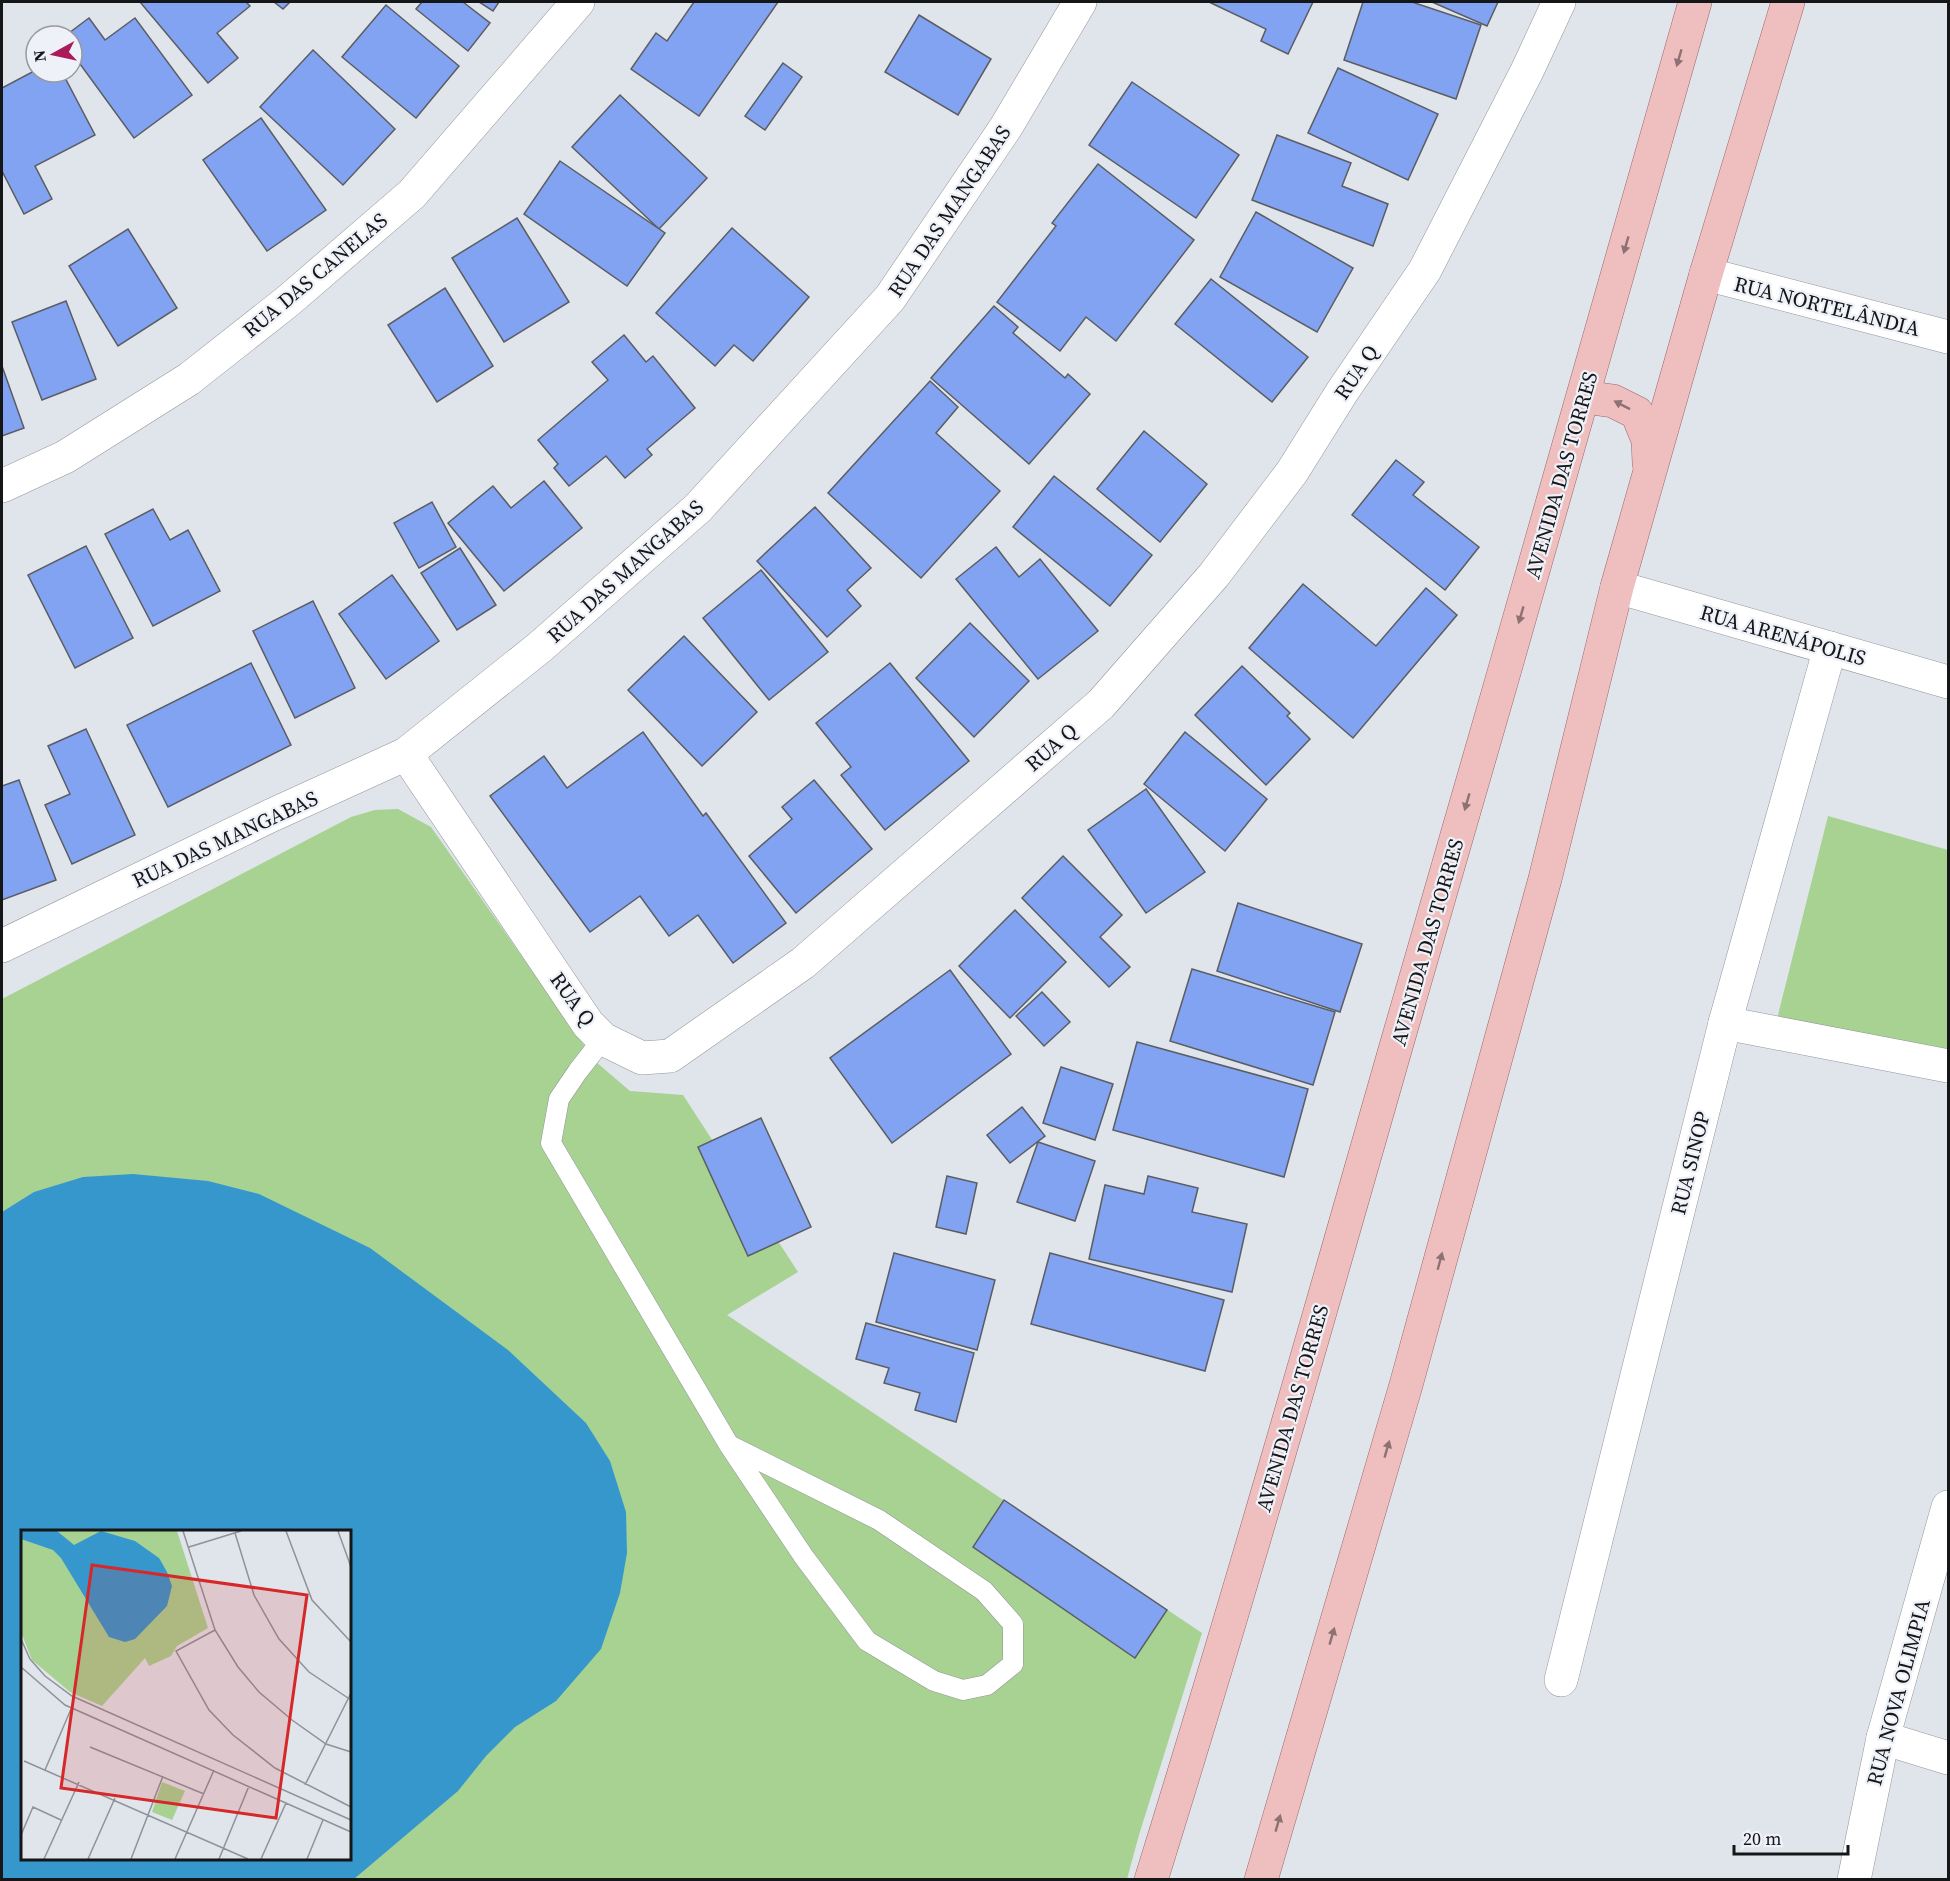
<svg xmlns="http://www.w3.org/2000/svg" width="1950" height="1881" font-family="'Source Serif 4',serif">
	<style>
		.green { fill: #a7d291; fill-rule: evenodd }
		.water { fill: #3697cd; fill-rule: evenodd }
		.building { fill: #82a3f1; stroke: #5b5d63; stroke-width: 1.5 }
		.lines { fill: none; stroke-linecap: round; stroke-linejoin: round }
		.service-casing { stroke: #93969c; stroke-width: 21 }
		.minor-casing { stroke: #93969c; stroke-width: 34 }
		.primary-casing { stroke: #9c6769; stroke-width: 34 }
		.service { stroke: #fff; stroke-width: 20 }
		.minor { stroke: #fff; stroke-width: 33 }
		.primary { stroke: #efbebf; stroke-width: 33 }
		.oneway { fill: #8d7274 }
		.labels { text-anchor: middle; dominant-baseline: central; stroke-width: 4.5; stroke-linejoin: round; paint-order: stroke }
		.street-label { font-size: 21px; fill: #151618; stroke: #eef1f8 }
		.inset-road { fill: none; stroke: #8f9297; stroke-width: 1.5 }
		.view { fill: #d62828; fill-opacity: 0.15; stroke: #d62828; stroke-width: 3 }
		.inset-edge { fill: none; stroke: #151618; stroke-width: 3 }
	</style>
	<rect width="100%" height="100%" fill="#e0e4eb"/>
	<g class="green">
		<path d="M398,809L431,827L596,1062L630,1091L683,1095L798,1272L727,1315L1202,1633L1139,1835L1127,1879L2,1880V999L351,817L375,810ZM22,1532H350V1858H22Z"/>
		<polygon points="1828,816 1948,850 1948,1050 1777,1019"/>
	</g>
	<path class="water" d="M133,1174L208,1181L259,1194L370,1248L508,1350L586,1423L610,1461L626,1512L627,1553L620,1593L601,1649L556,1701L515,1727L486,1756L458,1791L354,1879H2V1212L34,1192L83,1177ZM22,1532H350V1858H22Z"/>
	<g class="building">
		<polygon points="140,2 246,2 250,6 217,33 238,58 208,83"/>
		<polygon points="274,2 290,2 283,9"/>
		<polygon points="422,2 463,2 490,23 468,51 416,9"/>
		<polygon points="479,2 499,2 493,11"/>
		<polygon points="694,2 778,2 699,116 631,69 656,33 667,41"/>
		<polygon points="1209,2 1313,2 1288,54 1261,41 1266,29"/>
		<polygon points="1363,2 1412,2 1481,25 1456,99 1344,60"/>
		<polygon points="1432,2 1498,2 1487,26"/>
		<polygon points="386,5 459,66 416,118 342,57"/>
		<polygon points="919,15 991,59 958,115 885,72"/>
		<polygon points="89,18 105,40 135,18 192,95 134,138 72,53 72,36 65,36"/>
		<polygon points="313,50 395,129 343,185 260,107"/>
		<polygon points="783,63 802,77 765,130 745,116"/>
		<polygon points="1338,68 1438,114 1408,180 1308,133"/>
		<polygon points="36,70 36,72 62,72 95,135 35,166 52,199 24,214 2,171 2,88"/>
		<polygon points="1132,82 1239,155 1196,218 1089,145"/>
		<polygon points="620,95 707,178 659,229 572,147"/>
		<polygon points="261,118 326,210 267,251 203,160"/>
		<polygon points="1277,135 1351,163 1342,186 1388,204 1373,246 1252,200"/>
		<polygon points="560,161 665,233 627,286 524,214"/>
		<polygon points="1098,164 1194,240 1116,341 1086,317 1060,351 997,302 1056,226 1052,223"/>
		<polygon points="1256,212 1353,268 1317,332 1220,277"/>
		<polygon points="517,218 569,302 504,342 452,258"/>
		<polygon points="732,228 809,297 753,361 734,345 715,366 656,313"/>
		<polygon points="128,229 177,308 118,346 69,266"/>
		<polygon points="1211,279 1308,357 1272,402 1175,324"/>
		<polygon points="445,288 493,366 437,402 388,325"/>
		<polygon points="66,301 96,379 42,400 12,322"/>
		<polygon points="994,306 1018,327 1013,333 1065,378 1068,374 1090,394 1029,464 931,378"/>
		<polygon points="624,335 646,362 653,356 695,408 647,449 652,455 625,478 606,456 569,486 554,468 558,464 538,440 608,380 592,362"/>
		<polygon points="2,366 24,428 2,436"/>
		<polygon points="930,381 958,407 936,433 1000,491 921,578 828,493"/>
		<polygon points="1144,431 1207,484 1160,542 1097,489"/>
		<polygon points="1396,460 1424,482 1413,495 1479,547 1445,590 1352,515"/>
		<polygon points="1054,476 1152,555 1110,606 1013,527"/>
		<polygon points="544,481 582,528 504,591 448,523 493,486 511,508"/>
		<polygon points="432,502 456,547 419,568 394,523"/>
		<polygon points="815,507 871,568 847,590 861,606 827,637 757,561"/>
		<polygon points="153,509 170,540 188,530 220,591 153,626 105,534"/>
		<polygon points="86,546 133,638 75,668 28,575"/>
		<polygon points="996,547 1019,577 1040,559 1098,631 1038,679 956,579"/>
		<polygon points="460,548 496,605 457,630 421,573"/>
		<polygon points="761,570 828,652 769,700 703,618"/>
		<polygon points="392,575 439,641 386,679 339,614"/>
		<polygon points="1303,584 1376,646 1426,588 1457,615 1353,738 1249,648"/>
		<polygon points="313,601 355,688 295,718 253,631"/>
		<polygon points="970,623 1029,681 974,737 916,678"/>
		<polygon points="684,636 757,712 702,766 628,690"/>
		<polygon points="251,663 291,745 168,807 127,725"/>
		<polygon points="890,663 969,761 885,830 841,775 851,767 816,723"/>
		<polygon points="1242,666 1290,713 1287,716 1310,739 1266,785 1195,715"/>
		<polygon points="86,729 135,835 72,864 45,805 70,794 48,746"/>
		<polygon points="643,732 703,816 706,813 786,923 733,963 698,915 669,936 640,896 590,932 490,796 544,756 567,788"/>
		<polygon points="1185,732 1267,799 1225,851 1144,784"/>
		<polygon points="19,780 56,880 2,900 2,786"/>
		<polygon points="814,780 872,849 796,913 749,856 792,819 782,807"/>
		<polygon points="1146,789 1205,872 1146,913 1088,830"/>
		<polygon points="1063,856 1122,915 1100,937 1130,967 1109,987 1022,898"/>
		<polygon points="1238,903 1362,944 1340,1012 1217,971"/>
		<polygon points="1015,910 1066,962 1010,1018 959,966"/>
		<polygon points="1192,969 1335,1012 1313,1085 1170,1041"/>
		<polygon points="950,970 1011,1054 892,1143 830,1058"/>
		<polygon points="1042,992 1070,1022 1044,1046 1016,1016"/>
		<polygon points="1137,1042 1308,1089 1284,1177 1113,1130"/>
		<polygon points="1061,1067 1113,1084 1095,1140 1043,1123"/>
		<polygon points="1022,1107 1045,1136 1010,1163 987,1135"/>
		<polygon points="761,1118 811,1227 748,1256 698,1147"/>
		<polygon points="1038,1142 1095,1161 1075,1221 1017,1202"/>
		<polygon points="947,1176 977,1183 966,1234 936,1227"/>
		<polygon points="1148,1176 1198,1188 1192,1212 1247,1224 1232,1292 1089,1259 1105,1185 1144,1194"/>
		<polygon points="894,1253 995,1280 977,1350 876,1322"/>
		<polygon points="1050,1253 1224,1300 1205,1371 1031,1324"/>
		<polygon points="866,1323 974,1353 956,1422 915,1410 920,1393 884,1383 889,1368 856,1359"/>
		<polygon points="1004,1500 1167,1610 1135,1658 973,1547"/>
	</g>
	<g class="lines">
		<g class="service-casing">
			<polyline id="service" points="603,1039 578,1071 559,1099 551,1143 729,1445 804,1557 867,1641 934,1681 963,1690 987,1685 1013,1664 1013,1624 984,1591 879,1520 729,1445"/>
		</g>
		<g class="minor-casing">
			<g id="minor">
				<polyline points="1706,274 1948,337"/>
				<polyline points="2,486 65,457 189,379 288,301 412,194 578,2"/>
				<polyline points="1617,587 1948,682"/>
				<polyline points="406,754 588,1024 603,1039 642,1058 670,1056 803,963 1101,704 1214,575 1292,472 1342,392 1425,270 1527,71 1559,2"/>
				<polyline points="2,946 270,816 406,754 540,647 698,508 890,298 1006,127 1080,2"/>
				<polyline points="1725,1023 1948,1066"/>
				<polyline points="1561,1680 1725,1023 1830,648"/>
				<polyline points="1883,1738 1948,1758"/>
				<polyline points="1854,1880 1883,1738 1948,1507"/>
			</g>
		</g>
		<g class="primary-casing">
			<g id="primary">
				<polyline points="1584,397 1613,401 1637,413 1648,440 1649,463"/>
				<path d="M1151,1880C1237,1604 1316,1327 1395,1050C1496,701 1597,351 1695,2"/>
				<polyline points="1261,1880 1406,1385 1545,879 1617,587 1706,274 1788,2"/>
			</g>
		</g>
		<use href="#service" class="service"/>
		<use href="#minor" class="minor"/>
		<use href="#primary" class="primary"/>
	</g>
	<defs><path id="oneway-solid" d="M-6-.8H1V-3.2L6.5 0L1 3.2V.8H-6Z" transform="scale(1.5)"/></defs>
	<g class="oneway">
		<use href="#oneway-solid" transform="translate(1679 58) rotate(106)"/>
		<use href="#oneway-solid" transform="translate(1626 245) rotate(106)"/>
		<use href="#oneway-solid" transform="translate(1622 405) rotate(-153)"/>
		<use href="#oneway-solid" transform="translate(1521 615) rotate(106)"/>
		<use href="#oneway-solid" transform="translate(1467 802) rotate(106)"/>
		<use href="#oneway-solid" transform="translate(1440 1261) rotate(-75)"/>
		<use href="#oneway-solid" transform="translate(1387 1449) rotate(-74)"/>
		<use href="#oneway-solid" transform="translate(1332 1636) rotate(-74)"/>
		<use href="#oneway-solid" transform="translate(1278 1823) rotate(-74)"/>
	</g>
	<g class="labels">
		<g class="street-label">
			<text transform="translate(949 211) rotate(-56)">RUA DAS MANGABAS</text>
			<text transform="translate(315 275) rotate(-40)">RUA DAS CANELAS</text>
			<text transform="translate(1827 306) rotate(14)">RUA NORTELÂNDIA</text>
			<text transform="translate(1356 372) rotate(-56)">RUA Q</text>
			<text transform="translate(1561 475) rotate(-74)">AVENIDA DAS TORRES</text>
			<text transform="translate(625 571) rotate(-42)">RUA DAS MANGABAS</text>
			<text transform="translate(1783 635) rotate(16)">RUA ARENÁPOLIS</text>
			<text transform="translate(1051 747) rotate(-41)">RUA Q</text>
			<text transform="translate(225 839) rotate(-25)">RUA DAS MANGABAS</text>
			<text transform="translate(1427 942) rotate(-74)">AVENIDA DAS TORRES</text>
			<text transform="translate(573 999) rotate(54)">RUA Q</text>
			<text transform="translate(1690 1163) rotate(-76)">RUA SINOP</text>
			<text transform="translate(1292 1408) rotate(-74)">AVENIDA DAS TORRES</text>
			<text transform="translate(1898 1692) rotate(-75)">RUA NOVA OLIMPIA</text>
		</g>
	</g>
	<g transform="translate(21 1530)">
		<rect width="330" height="330" fill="#e0e4eb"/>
		<path d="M0,1H156L187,98L156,116L150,126L128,136L124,128L81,176L49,162L11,130L0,102ZM141,252L164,261L151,290L131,282Z" fill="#a7d291"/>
		<path d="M0,1H36L53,15L80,1L114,11L138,28L146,42L151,56L146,76L114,109L104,112L88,107L40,28L32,20L0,9Z" fill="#3697cd"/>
		<path class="inset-road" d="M162,1L194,100L217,137L238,162L271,190L305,214L330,222M265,1L291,70L330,112M317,1L330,37M214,3L233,65L258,109L288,142L330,170M168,17L220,1M194,100L155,121L188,180L212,205L254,238L330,277M0,109L9,129L24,146L51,166L330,290M0,137L44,175L330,302M69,217L183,264M3,231L227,329M24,240L50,179M284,255L330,163M0,305L12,277L40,290M23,329L58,252M67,329L94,268M110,329L142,246M154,329L193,240M198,329L228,256M240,329L265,273M286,329L302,290"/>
		<path class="view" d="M71,35L286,65L255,288L40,258Z"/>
		<rect width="330" height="330" class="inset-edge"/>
	</g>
	<rect width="1950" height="1881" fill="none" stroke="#151618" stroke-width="6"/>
	<g transform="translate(54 54) rotate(262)"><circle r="28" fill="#eef1f8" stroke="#97999e" stroke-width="1.5"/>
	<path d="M0-4.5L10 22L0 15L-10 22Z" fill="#aa1c59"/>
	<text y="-9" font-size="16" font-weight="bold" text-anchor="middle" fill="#151618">N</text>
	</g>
	<path d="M1734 1845v9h114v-9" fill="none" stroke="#151618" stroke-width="3"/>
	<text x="1743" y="1845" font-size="18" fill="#151618" stroke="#eef1f8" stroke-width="4.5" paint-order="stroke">20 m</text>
</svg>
